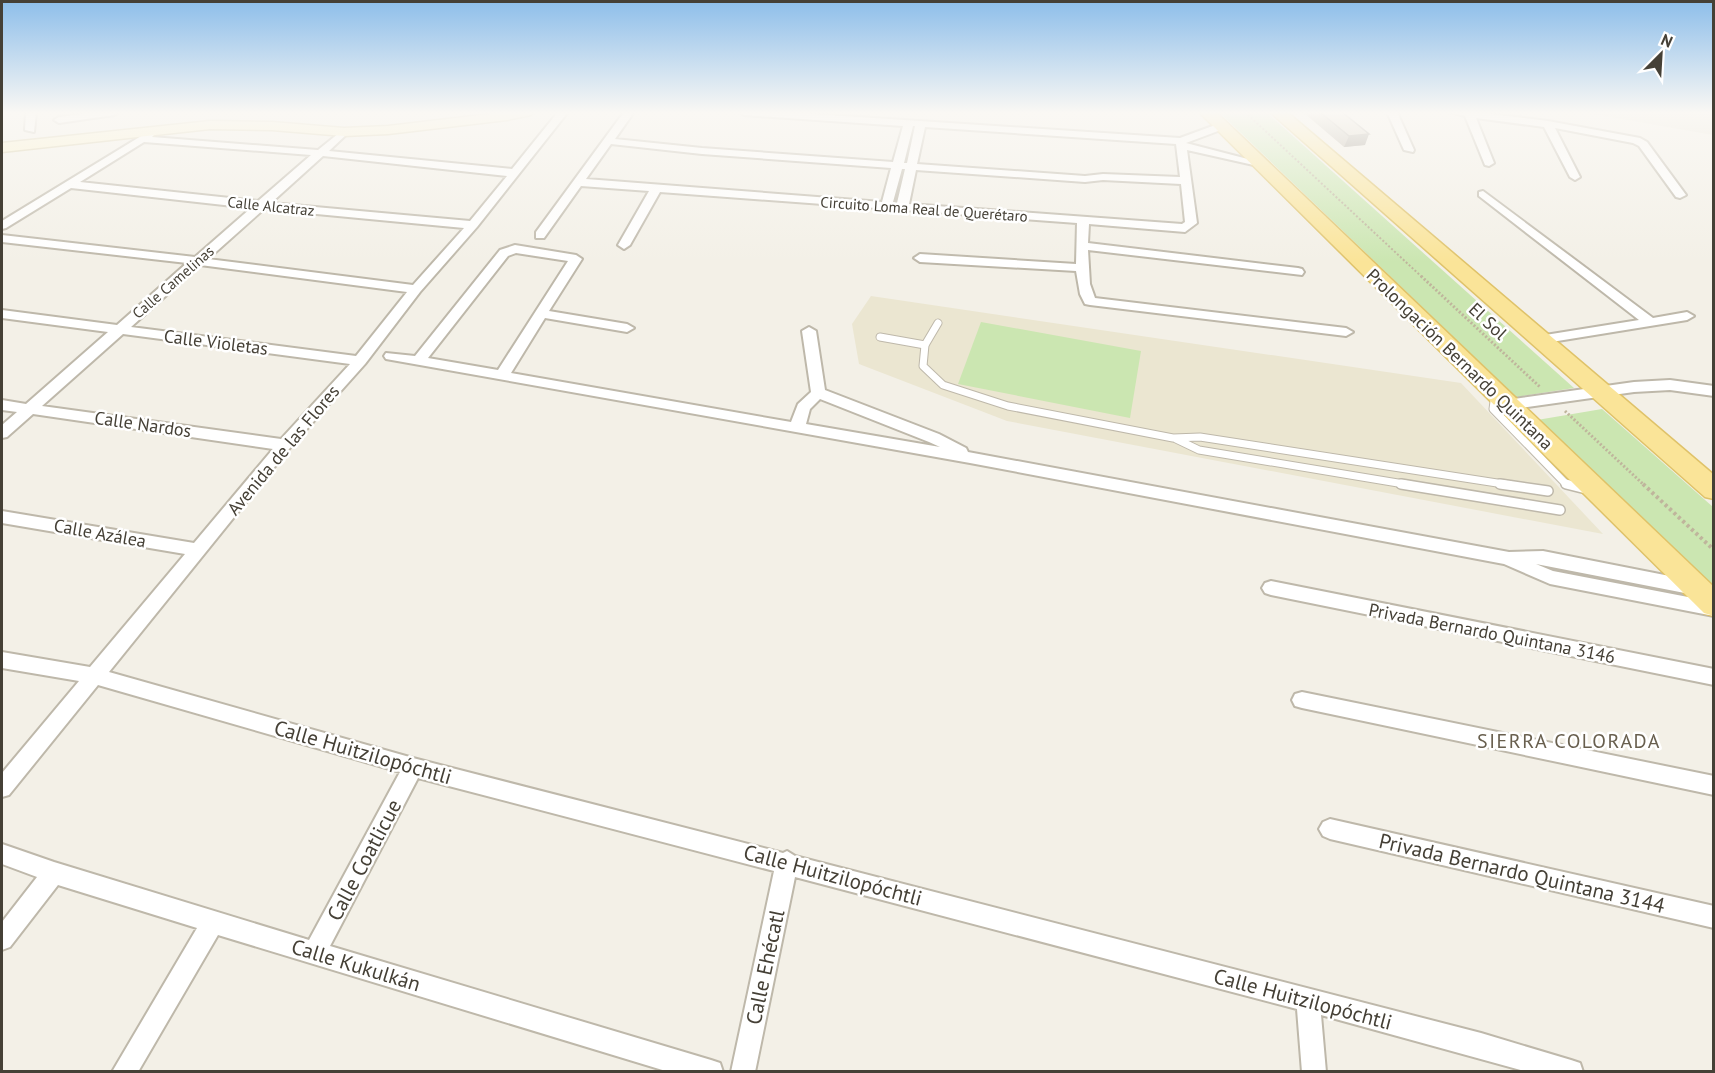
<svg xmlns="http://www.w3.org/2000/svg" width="1715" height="1073" font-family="'PT Sans',sans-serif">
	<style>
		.residential { fill: #e6e2d5 }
		.education { fill: #ebe6d1 }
		.green { fill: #cbe6b1 }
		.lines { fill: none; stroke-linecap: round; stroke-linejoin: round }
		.lane-far1-casing { stroke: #beb8aa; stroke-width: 9 }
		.lane-casing { stroke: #beb8aa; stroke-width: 12 }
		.street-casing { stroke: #beb8aa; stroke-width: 4 }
		.secondary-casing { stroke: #d1c598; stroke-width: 3 }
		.primary-casing { stroke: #dfc269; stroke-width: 3 }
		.path-far2 { stroke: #bfb59c; stroke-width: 2; stroke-dasharray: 2 2; stroke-linecap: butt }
		.path-far1 { stroke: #bfb59c; stroke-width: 3; stroke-dasharray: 2 2; stroke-linecap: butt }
		.path { stroke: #bfb59c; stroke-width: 4; stroke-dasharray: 3 3; stroke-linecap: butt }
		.lane-far1 { stroke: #fff; stroke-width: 7 }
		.lane { stroke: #fff; stroke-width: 9 }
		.street { fill: #fff; fill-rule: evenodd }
		.secondary { fill: #fcf3c7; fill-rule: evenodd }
		.primary { fill: #fae498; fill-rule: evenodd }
		.wall { fill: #b6afa3 }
		.shaded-wall { fill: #948f84 }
		.building { fill: #d4ccbd; stroke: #948f84; stroke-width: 1.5 }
		.labels { text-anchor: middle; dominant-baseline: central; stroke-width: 5; stroke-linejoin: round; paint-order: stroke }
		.far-street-label { font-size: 15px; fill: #454036; stroke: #fff }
		.street-label { font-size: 18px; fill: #454036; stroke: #fff }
		.neighbourhood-label { font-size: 20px; letter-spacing: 1.5px; fill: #685f4e; stroke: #fff }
		.near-street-label { font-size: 21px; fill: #454036; stroke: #fff }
	</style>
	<rect width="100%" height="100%" fill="#f3f0e7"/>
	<polygon class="residential" points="1582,112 1713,112 1713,135"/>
	<polygon class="education" points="871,296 1461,383 1603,534 1007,421 859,364 852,324"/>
	<g class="green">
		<polygon points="1219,112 1266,112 1574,388 1516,397"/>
		<polygon points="981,322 1141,351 1130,418 958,384"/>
		<polygon points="1602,409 1713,507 1713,590 1537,420"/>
	</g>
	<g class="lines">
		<g class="lane-far1-casing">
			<g id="lane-far1">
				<polyline points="938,323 925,345 923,366 943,385 1008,406 1173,438 1200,437 1510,485"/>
				<polyline points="880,337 925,345"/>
				<polyline points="1495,394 1493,409 1566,484 1570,485"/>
				<polyline points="1176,439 1199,450 1410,485"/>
			</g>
		</g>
		<g class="lane-casing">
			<g id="lane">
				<polyline points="1401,484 1560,510"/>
				<polyline points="1500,484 1548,491"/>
				<polyline points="1566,484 1586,489"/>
			</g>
		</g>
		<g class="street-casing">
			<g id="street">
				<polygon points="26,112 36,112 34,132 25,130"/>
				<polygon points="96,112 119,112 114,115 59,123 54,120 59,117"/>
				<path d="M558,112H568L477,227L420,292L365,364L289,449L109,672L413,758L783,853L787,851L795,856L1481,1033L1571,1060L1580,1063L1583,1072H1528L1321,1015L1326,1072H1302L1297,1009L795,877L755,1072H731L774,871L418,778L330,946L711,1060L720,1063L723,1072H669L218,935L138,1072H112L197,928L58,885L10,947L2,950V922L37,877L2,864V844L54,862L309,940L400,772L98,685L9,795L2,797V773L79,681L2,668V652L90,667L185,554L2,523V511L194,543L273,449L33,414L7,437L2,438V425L17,412L2,410V400L26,404L108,332L2,318V310L117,325L187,263L2,242V235L195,257L251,208L71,188L6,228L2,229V221L151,130L156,133L152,137L318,150L344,129L349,132L329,151L512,169ZM144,142L311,155L258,201L80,182ZM323,156L507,176L470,221L271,203ZM264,209L464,228L413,285L208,259ZM200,265L407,292L356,356L131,327ZM123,334L350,364L281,439L42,406Z"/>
				<path d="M624,112H634L615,139L702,148L893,162L903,126L744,115L739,112H783L1180,138L1218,124H1226V128L1186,143L1267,164V168L1187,150L1197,223L1185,232L1089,224L1088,243L1298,268L1302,269L1304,272L1302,275L1088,250L1090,284L1095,298L1346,328L1353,332L1346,336L1090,305L1085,304L1080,294L1076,271L920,262L914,258L920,254L1076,264L1077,223L660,192L630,245L624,249L618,245L649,191L581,186L544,238H536V232ZM913,126H915L907,163H904ZM925,127L1176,144L1180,177L1103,174L1085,176L917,164ZM611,144L702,154L891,168L882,202L586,179ZM902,169H905L897,203L893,202ZM916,170L1085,182L1103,180L1181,184L1185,222L1182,224L909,204Z"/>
				<polygon points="1387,112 1397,112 1414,150 1413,152 1404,150"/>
				<polygon points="1450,112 1475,112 1548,121 1640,138 1647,142 1686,195 1680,198 1676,197 1639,146 1633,143 1555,128 1580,177 1575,180 1570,177 1544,127 1476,118 1494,163 1489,166 1485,165 1465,116"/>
				<polygon points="1483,191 1653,318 1687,312 1694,316 1687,320 1539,344 1534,343 1532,340 1534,337 1539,336 1639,320 1479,196 1479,192"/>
				<path d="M515,245L576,255L582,259L549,311L627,324L634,328L627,332L545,318L511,373L791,422L798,404L811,392L802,331L809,327L816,331L825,390L939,434L966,448L968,452L1509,552L1543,551L1695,581L1701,583L1704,588L1701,593L1695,595L1536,564L1553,571L1714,602V616L1550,584L1504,564L970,463L386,359L384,356L386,353L415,356L500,250ZM516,253L568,261L498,370L428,358L508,256ZM820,399L929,442L940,447L806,424L810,409Z"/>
				<polygon points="1670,380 1714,386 1714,396 1670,390 1634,392 1507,410 1500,405 1507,400 1634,382"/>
				<polygon points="1271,581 1714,669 1714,685 1271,595 1265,593 1262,588 1265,583"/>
				<polygon points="1302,692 1714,776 1714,795 1302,708 1295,706 1292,700 1295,694"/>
				<polygon points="1330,819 1714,906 1714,928 1330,839 1323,836 1319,829 1323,822"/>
			</g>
		</g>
		<g class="secondary-casing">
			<polygon id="secondary" points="507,112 533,112 531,115 507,120 388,134 344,136 272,130 210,129 2,152 2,143 210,121 272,122 344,128 388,126"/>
		</g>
		<g class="primary-casing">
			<g id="primary">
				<polygon points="1199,112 1216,112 1714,587 1714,616 1704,613"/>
				<polygon points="1270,112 1287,112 1714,475 1714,499 1705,497"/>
			</g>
		</g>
		<polyline class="path-far2" points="1245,112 1423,278"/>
		<g class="path-far1">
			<polyline points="1421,276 1540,387"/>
			<polyline points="1565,411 1644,485"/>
		</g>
		<polyline class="path" points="1643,484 1714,550"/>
		<use href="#lane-far1" class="lane-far1"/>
		<use href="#lane" class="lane"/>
		<use href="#street" class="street"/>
		<use href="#secondary" class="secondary"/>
		<use href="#primary" class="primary"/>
	</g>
	<polygon class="wall" points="1304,112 1342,112 1365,145 1344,147 1304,113"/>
	<polygon class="shaded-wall" points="1369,134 1365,145 1344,147 1349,136"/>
	<polygon class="building" points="1320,112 1342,112 1369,134 1349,136"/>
	<linearGradient id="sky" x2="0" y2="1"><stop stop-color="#8dbeea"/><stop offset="0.43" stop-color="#faf8f4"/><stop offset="1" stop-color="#faf8f4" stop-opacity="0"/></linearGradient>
	<rect width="1715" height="262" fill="url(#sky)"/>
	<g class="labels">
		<g class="far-street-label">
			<text transform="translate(271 206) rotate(6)">Calle Alcatraz</text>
			<text transform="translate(924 209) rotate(4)">Circuito Loma Real de Querétaro</text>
			<text transform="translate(173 282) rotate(-41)">Calle Camelinas</text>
		</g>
		<g class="street-label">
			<text transform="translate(1488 321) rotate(43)">El Sol</text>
			<text transform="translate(216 342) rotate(7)">Calle Violetas</text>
			<text transform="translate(1460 359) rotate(44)">Prolongación Bernardo Quintana</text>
			<text transform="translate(143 424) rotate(8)">Calle Nardos</text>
			<text transform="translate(283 450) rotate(-50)">Avenida de las Flores</text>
			<text transform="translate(100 533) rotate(10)">Calle Azálea</text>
			<text transform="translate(1492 633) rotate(11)">Privada Bernardo Quintana 3146</text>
		</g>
		<g class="neighbourhood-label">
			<text x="1569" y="741">SIERRA COLORADA</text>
		</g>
		<g class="near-street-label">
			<text transform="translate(363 752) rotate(16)">Calle Huitzilopóchtli</text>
			<text transform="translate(364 860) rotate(-62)">Calle Coatlicue</text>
			<text transform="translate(1522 873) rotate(13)">Privada Bernardo Quintana 3144</text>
			<text transform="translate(833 875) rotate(15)">Calle Huitzilopóchtli</text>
			<text transform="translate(356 965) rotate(17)">Calle Kukulkán</text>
			<text transform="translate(765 967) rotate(-78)">Calle Ehécatl</text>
			<text transform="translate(1303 999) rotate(15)">Calle Huitzilopóchtli</text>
		</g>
	</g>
	<rect width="1715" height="1073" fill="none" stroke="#454036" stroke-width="6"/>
	<g transform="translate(1661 54) rotate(24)" stroke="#ffffff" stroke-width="4.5" paint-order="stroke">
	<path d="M0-4.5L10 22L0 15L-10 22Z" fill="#454036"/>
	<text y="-9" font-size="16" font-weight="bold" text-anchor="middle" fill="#454036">N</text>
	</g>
</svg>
